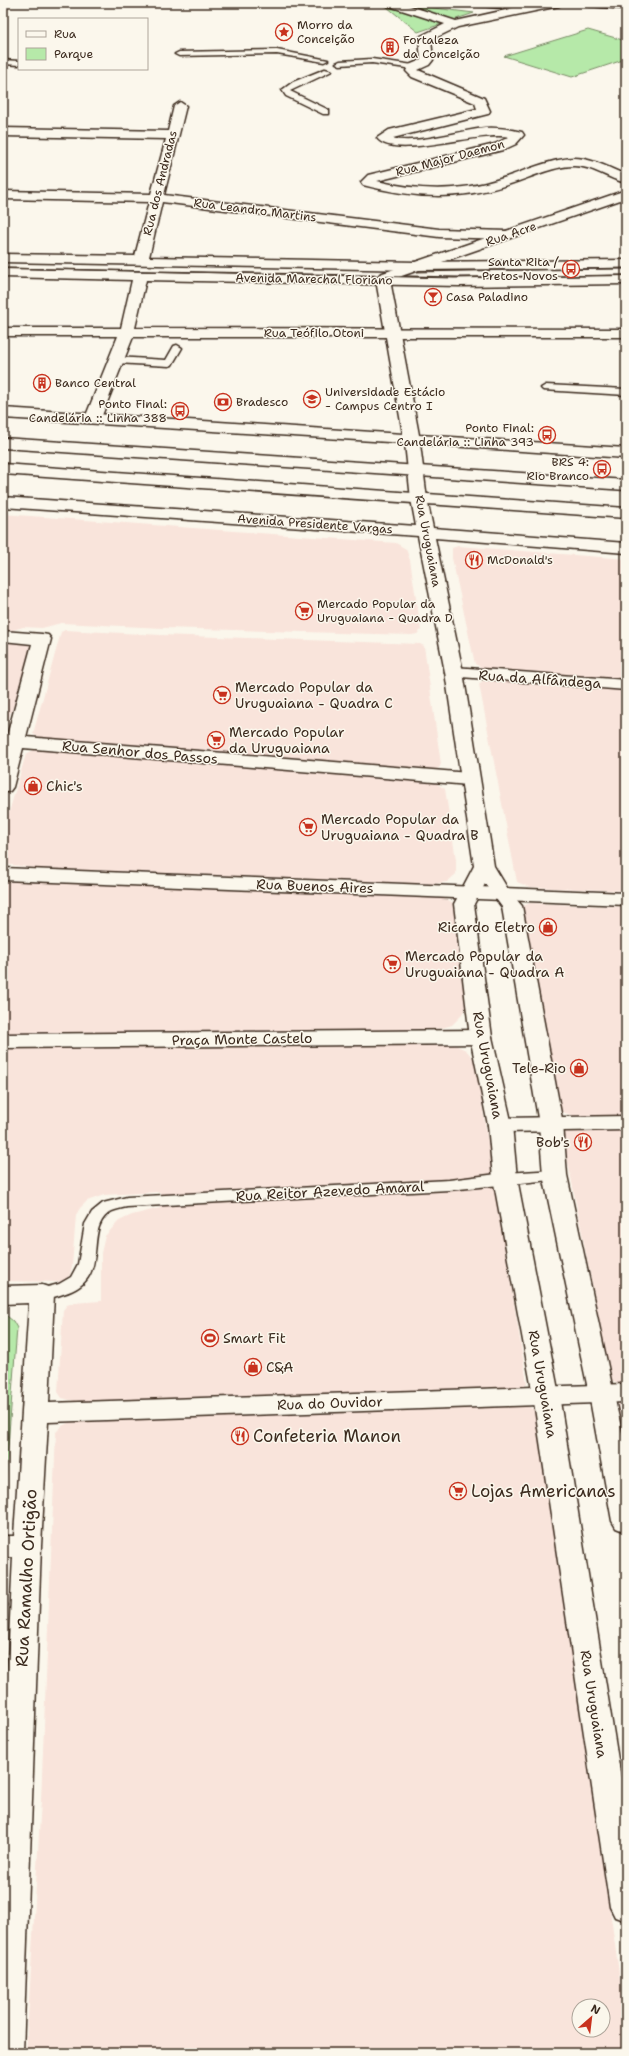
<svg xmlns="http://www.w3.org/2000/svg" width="629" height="2056" font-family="'Shantell Sans',sans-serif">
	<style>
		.built { fill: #f9e4db; fill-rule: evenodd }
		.green { fill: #b6e9a9; stroke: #788a64 }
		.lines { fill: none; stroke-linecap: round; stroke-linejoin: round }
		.lane-casing { stroke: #3b2a1e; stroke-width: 3 }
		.street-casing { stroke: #3b2a1e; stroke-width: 3 }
		.secondary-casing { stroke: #3b2a1e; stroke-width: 3 }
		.primary-casing { stroke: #3b2a1e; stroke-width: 3 }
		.lane { fill: #fbf7ec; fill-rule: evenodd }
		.street { fill: #fbf7ec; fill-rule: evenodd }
		.secondary { fill: #fbf7ec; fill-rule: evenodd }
		.primary { fill: #fbf7ec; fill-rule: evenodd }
		.tram { stroke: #3b2a1e; stroke-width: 1 }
		.labels { text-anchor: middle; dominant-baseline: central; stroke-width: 3; stroke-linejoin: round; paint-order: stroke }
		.far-poi-label { font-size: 12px; fill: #3b2a1e; stroke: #fbf7ec; text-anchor: start }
		.far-street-label { font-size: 12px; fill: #3b2a1e; stroke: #fbf7ec }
		.street-label { font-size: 14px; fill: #3b2a1e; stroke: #fbf7ec }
		.poi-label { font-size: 14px; fill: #3b2a1e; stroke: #fbf7ec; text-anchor: start }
		.near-poi-label { font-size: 17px; fill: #3b2a1e; stroke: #fbf7ec; text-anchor: start }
		.near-street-label { font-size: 17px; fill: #3b2a1e; stroke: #fbf7ec }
	</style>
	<rect width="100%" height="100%" fill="#fbf7ec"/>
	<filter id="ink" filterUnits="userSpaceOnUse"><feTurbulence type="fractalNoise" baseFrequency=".025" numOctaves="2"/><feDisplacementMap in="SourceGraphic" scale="8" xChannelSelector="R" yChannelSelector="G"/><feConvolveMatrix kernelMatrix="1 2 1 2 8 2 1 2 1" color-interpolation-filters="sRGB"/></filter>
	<g filter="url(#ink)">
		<g class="built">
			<polygon points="3,514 396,543 406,549 410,560 421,630 417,634 412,635 163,628 61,623 42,628 23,627 3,633"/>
			<polygon points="458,546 626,559 626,680 485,669 475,664 452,558 452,548"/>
			<polygon points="65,630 161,635 420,644 424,646 441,764 439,768 434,770 241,757 40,738 33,734 61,632"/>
			<polygon points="3,641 27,644 33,648 23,681 3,733"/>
			<polygon points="484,680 626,690 626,891 529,887 517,882 479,684"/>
			<polygon points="36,749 434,782 445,789 456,860 456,874 447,882 433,884 35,868 4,864 3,833 26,754"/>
			<polygon points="25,881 323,893 439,898 448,900 455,904 459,910 465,1009 460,1017 452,1025 442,1028 413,1031 3,1035 3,882"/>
			<polygon points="530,903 626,907 626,1115 574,1116 560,1111 521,907"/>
			<polygon points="450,1043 466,1050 475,1061 527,1383 522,1387 78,1402 62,1398 58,1392 63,1310 67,1305 73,1303 101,1301 101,1253 105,1236 119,1221 132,1215 160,1208 160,1192 104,1195 87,1201 80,1208 76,1215 72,1266 70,1275 65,1280 58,1282 3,1281 3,1048"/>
			<polygon points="626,1128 626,1383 618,1383 611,1380 563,1137 564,1134 570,1130"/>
			<polygon points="626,1401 626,1461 616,1408 617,1405"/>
			<path d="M527,1406L537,1411L540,1426L626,2021V2053H26L41,1800L56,1432L62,1426L70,1422ZM579,2006H603V2030H579Z"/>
		</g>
		<g class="green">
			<polygon points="382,3 395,3 474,13 418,32"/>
			<polygon points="588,30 626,41 626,59 572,77 504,56"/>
			<polygon points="3,1313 13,1321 17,1328 3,1512"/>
		</g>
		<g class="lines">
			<g class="lane-casing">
				<g id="lane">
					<polygon points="465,3 528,6 531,8 528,10 468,5"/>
					<polygon points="277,50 328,60 324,62 277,54 179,56 175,54 179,52"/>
					<polygon points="372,59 413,65 417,67 413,69 372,63 340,65 336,63 340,61"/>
					<polygon points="3,60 19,61 19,65 3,64"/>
					<polygon points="325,69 332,71 290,91 329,110 329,114 323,114 286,96 282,90 293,82"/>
					<polygon points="177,345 182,348 172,365 169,366 116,363 111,360 116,357 166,360 174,346"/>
					<polygon points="546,385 626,389 626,395 543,390 541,388"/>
					<path d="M555,1170L560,1171L563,1175L560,1179L449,1190L127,1207C122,1208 117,1209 112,1211C80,1229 115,1279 63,1294C54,1297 45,1300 36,1298L34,1294L36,1290L59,1284L71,1277L78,1264L85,1224L92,1212L103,1203L127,1197L449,1180L505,1173Z"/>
				</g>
			</g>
			<g class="street-casing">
				<g id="street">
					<path d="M385,3H401L456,21L528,5L564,3L559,6L458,27L431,40L433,60L429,65L418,70L484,98L490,111L488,114L393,138C411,146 463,130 485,128C498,127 510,129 522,132L524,135L516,144L503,150L377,181C418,191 460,192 500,179C523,172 549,159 574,158C591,158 610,168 626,175V183C609,179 592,166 574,166C552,166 528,179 507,185C456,201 413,198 363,185L361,182L368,175L495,144L509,137C481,130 393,161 377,138L389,130L477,109L475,103L412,77L406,71L409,65L421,60L419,38L421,36L445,24L386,5Z"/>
					<polygon points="584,3 626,3 626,9 589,6"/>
					<polygon points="180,102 186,106 164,195 439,229 506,231 513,235 506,239 439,237 162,202 149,257 416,262 626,260 626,268 416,270 3,262 3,254 135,256 149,202 3,199 3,191 151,194 166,139 3,136 3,128 168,131 174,106"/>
					<polygon points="3,269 459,278 626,276 626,284 459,286 146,280 135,328 626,329 626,337 133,337 101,418 98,421 88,421 85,418 118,336 3,336 3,328 121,328 132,280 3,277"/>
					<polygon points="3,631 42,634 48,635 51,639 26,737 469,773 476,775 479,779 476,783 469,785 23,748 13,787 10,791 3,793 3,735 7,736 32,644 3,641"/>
					<polygon points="454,667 626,680 626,690 448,676 445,672 448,668"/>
					<polygon points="3,868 626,893 626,905 3,880"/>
					<polygon points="481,1030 489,1032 492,1037 489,1042 481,1044 3,1048 3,1034"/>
					<polygon points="626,1116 626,1130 500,1132 492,1130 488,1125 492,1120 500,1118"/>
					<polygon points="42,1285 51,1288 54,1294 49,1403 626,1384 626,1402 48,1422 41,1546 23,2053 3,2053 3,1762 13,1557 3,1558 3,1536 14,1536 29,1303 3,1304 3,1286"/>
				</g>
			</g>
			<g class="secondary-casing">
				<polygon id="secondary" points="626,190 626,198 390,280 419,435 626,448 626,458 420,444 427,499 433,528 626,543 626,553 435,538 463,672 494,866 509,891 522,906 563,1124 567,1175 626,1451 626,1532 616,1528 612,1521 589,1394 543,1175 539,1124 502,907 485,884 474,904 492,1037 512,1125 517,1178 559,1395 626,1809 626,1921 615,1917 610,1907 533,1395 493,1178 488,1125 470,1037 454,904 474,866 445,672 418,536 3,507 3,497 416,526 411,499 405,443 3,418 3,408 403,434 376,280 380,274"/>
			</g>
			<g class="primary-casing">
				<g id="primary">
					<polygon points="3,438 626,480 626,490 3,448"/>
					<polygon points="3,464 626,508 626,518 3,474"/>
				</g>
			</g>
			<use href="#lane" class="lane"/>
			<use href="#street" class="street"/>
			<use href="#secondary" class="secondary"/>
			<use href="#primary" class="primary"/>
			<g class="tram">
				<polyline points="3,268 454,278 626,275"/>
				<polyline points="415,272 626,268"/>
			</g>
		</g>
	</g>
	<defs>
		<g id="sight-ring" transform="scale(0.9)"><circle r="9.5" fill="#fbf7ec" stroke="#c8321e" stroke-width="1.5"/><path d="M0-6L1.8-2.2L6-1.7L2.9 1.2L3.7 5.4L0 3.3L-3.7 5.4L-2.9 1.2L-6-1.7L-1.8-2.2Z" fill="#c8321e"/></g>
		<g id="building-ring" transform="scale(0.9)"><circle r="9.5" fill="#fbf7ec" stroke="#c8321e" stroke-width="1.5"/><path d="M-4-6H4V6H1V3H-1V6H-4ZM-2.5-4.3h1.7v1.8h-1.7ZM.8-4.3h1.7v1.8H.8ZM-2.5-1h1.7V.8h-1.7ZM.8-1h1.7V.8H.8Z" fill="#c8321e"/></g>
		<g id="bus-ring" transform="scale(0.9)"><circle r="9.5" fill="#fbf7ec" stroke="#c8321e" stroke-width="1.5"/><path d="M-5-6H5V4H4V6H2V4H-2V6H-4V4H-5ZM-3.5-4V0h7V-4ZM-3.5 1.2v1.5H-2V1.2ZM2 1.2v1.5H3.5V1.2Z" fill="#c8321e"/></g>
		<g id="bar-ring" transform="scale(0.9)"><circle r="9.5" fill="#fbf7ec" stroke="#c8321e" stroke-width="1.5"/><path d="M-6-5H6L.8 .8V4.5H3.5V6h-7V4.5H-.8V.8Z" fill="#c8321e"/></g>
		<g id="university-ring" transform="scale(0.9)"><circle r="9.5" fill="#fbf7ec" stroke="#c8321e" stroke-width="1.5"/><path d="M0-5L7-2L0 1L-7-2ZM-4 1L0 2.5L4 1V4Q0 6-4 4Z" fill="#c8321e"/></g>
		<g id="bank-ring" transform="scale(0.9)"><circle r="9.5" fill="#fbf7ec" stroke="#c8321e" stroke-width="1.5"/><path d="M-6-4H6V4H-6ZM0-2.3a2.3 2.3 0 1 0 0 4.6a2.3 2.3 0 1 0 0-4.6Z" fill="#c8321e"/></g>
		<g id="restaurant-ring" transform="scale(0.9)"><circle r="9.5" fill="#fbf7ec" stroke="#c8321e" stroke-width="1.5"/><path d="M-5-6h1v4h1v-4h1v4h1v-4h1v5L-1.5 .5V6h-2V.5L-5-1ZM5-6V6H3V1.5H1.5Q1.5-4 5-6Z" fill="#c8321e"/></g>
		<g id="supermarket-ring" transform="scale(0.9)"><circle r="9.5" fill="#fbf7ec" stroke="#c8321e" stroke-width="1.5"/><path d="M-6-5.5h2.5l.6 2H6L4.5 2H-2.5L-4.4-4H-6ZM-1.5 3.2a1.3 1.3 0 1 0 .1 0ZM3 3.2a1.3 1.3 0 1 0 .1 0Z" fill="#c8321e"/></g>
		<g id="shop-ring" transform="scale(0.9)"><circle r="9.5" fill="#fbf7ec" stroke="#c8321e" stroke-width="1.5"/><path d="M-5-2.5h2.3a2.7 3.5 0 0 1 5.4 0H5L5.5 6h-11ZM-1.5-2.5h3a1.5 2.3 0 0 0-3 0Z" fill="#c8321e"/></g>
		<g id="stadium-ring" transform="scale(0.9)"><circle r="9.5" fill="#fbf7ec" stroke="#c8321e" stroke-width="1.5"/><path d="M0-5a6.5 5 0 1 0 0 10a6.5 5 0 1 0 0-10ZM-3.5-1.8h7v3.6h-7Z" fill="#c8321e"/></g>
	</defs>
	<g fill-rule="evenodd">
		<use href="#sight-ring" x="284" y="32"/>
		<use href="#building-ring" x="390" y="47"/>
		<use href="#bus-ring" x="571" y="269"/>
		<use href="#bar-ring" x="433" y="297"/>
		<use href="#building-ring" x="42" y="383"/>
		<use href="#university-ring" x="312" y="399"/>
		<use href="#bank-ring" x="223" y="402"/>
		<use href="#bus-ring" x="180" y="411"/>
		<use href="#bus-ring" x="547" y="435"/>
		<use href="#bus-ring" x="602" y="469"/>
		<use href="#restaurant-ring" x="474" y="560"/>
		<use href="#supermarket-ring" x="304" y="611"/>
		<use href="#supermarket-ring" x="222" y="695"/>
		<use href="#supermarket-ring" x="216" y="740"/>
		<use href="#shop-ring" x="33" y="786"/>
		<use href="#supermarket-ring" x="308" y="827"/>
		<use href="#shop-ring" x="548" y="927"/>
		<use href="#supermarket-ring" x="392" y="964"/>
		<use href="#shop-ring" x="579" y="1068"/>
		<use href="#restaurant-ring" x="583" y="1142"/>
		<use href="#stadium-ring" x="210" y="1338"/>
		<use href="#shop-ring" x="253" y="1367"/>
		<use href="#restaurant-ring" x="240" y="1436"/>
		<use href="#supermarket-ring" x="458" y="1491"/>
	</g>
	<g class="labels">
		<g class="far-poi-label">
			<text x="297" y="25">Morro da<tspan x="297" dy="14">Conceição</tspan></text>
			<text x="403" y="40">Fortaleza<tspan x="403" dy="14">da Conceição</tspan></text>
			<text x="558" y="262" text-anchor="end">Santa Rita /<tspan x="558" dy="14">Pretos Novos</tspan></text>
			<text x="446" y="297">Casa Paladino</text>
			<text x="55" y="383">Banco Central</text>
			<text x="325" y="392">Universidade Estácio<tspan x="325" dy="14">- Campus Centro I</tspan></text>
			<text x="236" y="402">Bradesco</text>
			<text x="167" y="404" text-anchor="end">Ponto Final:<tspan x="167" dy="14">Candelária :: Linha 388</tspan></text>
			<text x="534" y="428" text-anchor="end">Ponto Final:<tspan x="534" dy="14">Candelária :: Linha 393</tspan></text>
			<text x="589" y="462" text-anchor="end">BRS 4:<tspan x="589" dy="14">Rio Branco</tspan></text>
			<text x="487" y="560">McDonald's</text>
			<text x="317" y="604">Mercado Popular da<tspan x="317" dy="14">Uruguaiana - Quadra D</tspan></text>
		</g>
		<g class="far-street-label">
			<text transform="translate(450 158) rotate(-15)">Rua Major Daemon</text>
			<text transform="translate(160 183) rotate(-76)">Rua dos Andradas</text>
			<text transform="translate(255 210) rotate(7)">Rua Leandro Martins</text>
			<text transform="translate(511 234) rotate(-19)">Rua Acre</text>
			<text transform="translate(314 279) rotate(1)">Avenida Marechal Floriano</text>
			<text x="314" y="333">Rua Teófilo Otoni</text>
			<text transform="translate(315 524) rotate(4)">Avenida Presidente Vargas</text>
			<text transform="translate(428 541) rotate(79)">Rua Uruguaiana</text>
		</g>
		<g class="street-label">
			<text transform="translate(540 679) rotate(4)">Rua da Alfândega</text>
			<text transform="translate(140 752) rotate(5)">Rua Senhor dos Passos</text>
			<text transform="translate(315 886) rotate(2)">Rua Buenos Aires</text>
			<text transform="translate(242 1039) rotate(-1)">Praça Monte Castelo</text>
			<text transform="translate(488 1065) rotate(79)">Rua Uruguaiana</text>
			<text transform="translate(330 1191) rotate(-3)">Rua Reitor Azevedo Amaral</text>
			<text transform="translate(543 1384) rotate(80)">Rua Uruguaiana</text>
			<text transform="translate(330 1403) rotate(-2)">Rua do Ouvidor</text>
			<text transform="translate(594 1704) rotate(81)">Rua Uruguaiana</text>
		</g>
		<g class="poi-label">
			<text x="235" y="687">Mercado Popular da<tspan x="235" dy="16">Uruguaiana - Quadra C</tspan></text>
			<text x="229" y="732">Mercado Popular<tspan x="229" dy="16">da Uruguaiana</tspan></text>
			<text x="46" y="786">Chic's</text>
			<text x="321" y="819">Mercado Popular da<tspan x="321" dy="16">Uruguaiana - Quadra B</tspan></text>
			<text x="535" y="927" text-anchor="end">Ricardo Eletro</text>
			<text x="405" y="956">Mercado Popular da<tspan x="405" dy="16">Uruguaiana - Quadra A</tspan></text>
			<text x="566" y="1068" text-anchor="end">Tele-Rio</text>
			<text x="570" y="1142" text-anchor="end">Bob's</text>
			<text x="223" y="1338">Smart Fit</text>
			<text x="266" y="1367">C&amp;A</text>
		</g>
		<g class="near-poi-label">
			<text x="253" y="1436">Confeteria Manon</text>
			<text x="471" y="1491">Lojas Americanas</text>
		</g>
		<g class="near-street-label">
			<text transform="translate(26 1578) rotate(-87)">Rua Ramalho Ortigão</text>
		</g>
	</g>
	<rect width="629" height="2056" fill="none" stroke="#fbf7ec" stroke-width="16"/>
	<rect x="8" y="8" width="613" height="2040" fill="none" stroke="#3b2a1e" stroke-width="1.5" filter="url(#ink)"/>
	<rect x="18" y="18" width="130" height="52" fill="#fbf7ec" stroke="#aea59a"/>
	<rect x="26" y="31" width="20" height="6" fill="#fbf7ec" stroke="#aea59a"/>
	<text x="54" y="38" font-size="12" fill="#3b2a1e">Rua</text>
	<rect x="26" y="48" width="20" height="12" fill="#b6e9a9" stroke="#aea59a"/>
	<text x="54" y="58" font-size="12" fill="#3b2a1e">Parque</text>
	<g transform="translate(591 2018) rotate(28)"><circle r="19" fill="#fbf7ec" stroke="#aea59a"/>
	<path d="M0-3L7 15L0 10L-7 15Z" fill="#c8321e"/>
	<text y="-6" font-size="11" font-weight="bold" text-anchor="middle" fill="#3b2a1e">N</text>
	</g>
</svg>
